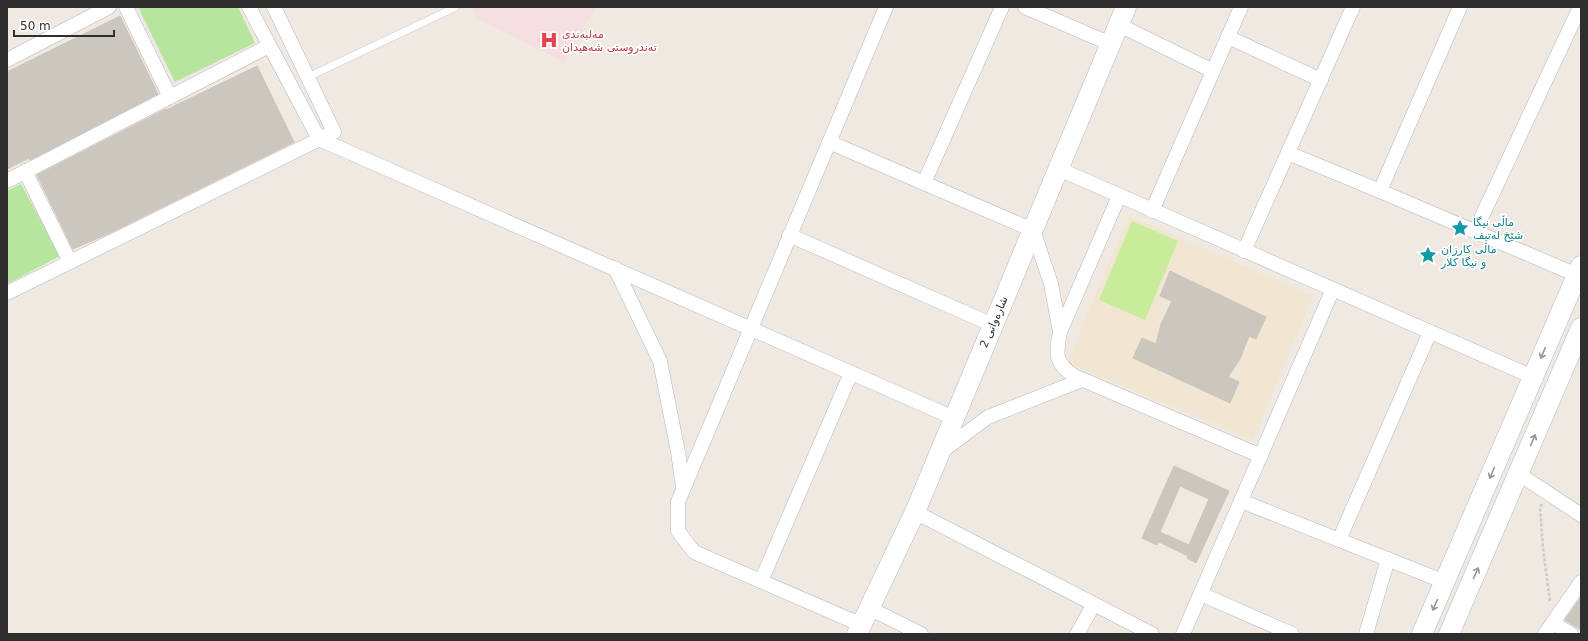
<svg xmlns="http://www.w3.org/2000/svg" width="1588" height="641" font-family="'DejaVu Sans','Noto Sans Arabic',sans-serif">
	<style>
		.education { fill: #f0e6d1 }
		.medical { fill: #f5dfe0 }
		.green { fill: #b6e59e }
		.pitch { fill: #c9ec9a }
		.building { fill: #cbc7bf; stroke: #cbc5ba; fill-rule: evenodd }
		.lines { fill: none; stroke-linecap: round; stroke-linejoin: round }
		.lane-casing { stroke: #b4b7c1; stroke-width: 8 }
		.street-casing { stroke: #b4b7c1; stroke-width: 15 }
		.secondary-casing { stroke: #b4b7c1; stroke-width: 21 }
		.path { stroke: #c9c9c9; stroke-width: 2.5; stroke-dasharray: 3 2; stroke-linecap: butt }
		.lane { stroke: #fff; stroke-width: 7 }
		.street { stroke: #fff; stroke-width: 14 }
		.secondary { stroke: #fff; stroke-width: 20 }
		.oneway { stroke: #969696 }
		.labels { text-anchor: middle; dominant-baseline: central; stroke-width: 3.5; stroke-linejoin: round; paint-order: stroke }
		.health-label { font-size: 11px; fill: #be3a42; stroke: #fff; text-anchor: start }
		.culture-label { font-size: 11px; fill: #0d838f; stroke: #fff; text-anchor: start }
		.street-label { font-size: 11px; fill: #2e2e2e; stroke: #fff }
	</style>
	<rect width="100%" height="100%" fill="#efe9e1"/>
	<polygon class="education" points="1129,216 1313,296 1253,440 1067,363"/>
	<polygon class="medical" points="472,7 596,7 564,62 478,19"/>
	<g class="green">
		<polygon points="138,7 238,7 255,43 175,82"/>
		<polygon points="21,184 60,256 7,284 7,191"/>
	</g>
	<polygon class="pitch" points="1132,221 1178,241 1145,320 1099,300"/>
	<g class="building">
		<polygon points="120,16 158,94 30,160 29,158 7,169 7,72"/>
		<polygon points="257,66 294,142 112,232 73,249 37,175 166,109 166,110"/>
		<polygon points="1170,271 1266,317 1256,339 1249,336 1240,359 1228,377 1239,382 1230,403 1133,358 1142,338 1156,344 1161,324 1172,301 1160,296"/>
		<path d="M1174,466L1229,491L1196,563L1187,558L1188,556L1159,542L1157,545L1142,538ZM1180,486L1209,499L1189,545L1160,532Z"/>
		<polygon points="1581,597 1581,630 1565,620"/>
	</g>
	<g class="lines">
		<g class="lane-casing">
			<polyline id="lane" points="308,77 456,7"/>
		</g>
		<g class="street-casing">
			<g id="street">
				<polyline points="126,7 170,97"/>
				<polyline points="249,7 319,139 954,418"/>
				<polyline points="1025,7 1111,44"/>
				<polyline points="1119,25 1213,71"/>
				<polyline points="1228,37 1321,80"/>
				<polyline points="7,60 109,7"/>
				<polyline points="829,142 1033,230 1051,284 1060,332"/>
				<polyline points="1288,153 1380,191 1577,275"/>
				<polyline points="1059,169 1533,377"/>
				<polyline points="25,171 70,262"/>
				<polyline points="7,181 269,46"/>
				<polyline points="924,183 1002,7"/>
				<polyline points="1380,191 1460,7"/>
				<path d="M1119,196L1060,332C1056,354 1054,362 1074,376L1261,456"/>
				<polyline points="1152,211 1241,7"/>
				<polyline points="1475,231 1580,7"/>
				<polyline points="789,235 993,325"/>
				<polyline points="1244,251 1353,7"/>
				<polyline points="615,268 660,361 678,452 683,487"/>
				<polyline points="7,293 334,132 274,7"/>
				<polyline points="941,452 988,417 1082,380"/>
				<polyline points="1519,474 1581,515"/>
				<polyline points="1241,501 1445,582"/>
				<polyline points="915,512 1152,634"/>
				<polyline points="1339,540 1430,332"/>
				<polyline points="761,581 851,373"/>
				<polyline points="1201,594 1292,634"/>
				<polyline points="869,608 921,634"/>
				<polyline points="1553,623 1571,634"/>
				<polyline points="862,625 694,552 678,531 678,502 886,7"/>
				<polyline points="1077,634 1094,604"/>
				<polyline points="1183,634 1333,289"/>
				<polyline points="1366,634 1388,559"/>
				<polyline points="1545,634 1581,582"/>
			</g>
		</g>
		<g class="secondary-casing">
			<g id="secondary">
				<polyline points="857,634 915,512 1126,7"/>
				<polyline points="1422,634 1581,266"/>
				<polyline points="1449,634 1581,328"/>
			</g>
		</g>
		<polyline class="path" points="1542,504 1540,508 1543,548 1550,602"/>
		<use href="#lane" class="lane"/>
		<use href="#street" class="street"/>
		<use href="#secondary" class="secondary"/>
	</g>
	<defs><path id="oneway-shaft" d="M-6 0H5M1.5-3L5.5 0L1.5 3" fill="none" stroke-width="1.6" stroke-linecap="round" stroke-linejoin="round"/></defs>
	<g class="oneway">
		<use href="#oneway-shaft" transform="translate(1543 353) rotate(113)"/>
		<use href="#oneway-shaft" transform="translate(1533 440) rotate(-67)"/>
		<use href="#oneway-shaft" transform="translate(1492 473) rotate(113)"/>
		<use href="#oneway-shaft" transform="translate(1476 573) rotate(-66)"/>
		<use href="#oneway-shaft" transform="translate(1435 605) rotate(113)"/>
	</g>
	<defs>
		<g id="hospital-bare" transform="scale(1.38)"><path d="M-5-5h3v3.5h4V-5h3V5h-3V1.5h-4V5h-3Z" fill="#e0444e" stroke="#fff" stroke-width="2.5" paint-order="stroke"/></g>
		<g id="sight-bare" transform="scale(1.38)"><path d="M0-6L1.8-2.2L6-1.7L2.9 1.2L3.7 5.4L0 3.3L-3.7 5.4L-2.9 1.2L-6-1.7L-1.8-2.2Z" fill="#0f9aa8" stroke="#fff" stroke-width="2.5" paint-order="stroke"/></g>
	</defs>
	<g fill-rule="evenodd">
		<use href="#hospital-bare" x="549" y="40"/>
		<use href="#sight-bare" x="1460" y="228"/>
		<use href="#sight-bare" x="1428" y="255"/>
	</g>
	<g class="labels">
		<g class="health-label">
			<text x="562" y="34">مەلبەندی<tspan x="562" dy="13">تەندروستی شەهیدان</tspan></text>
		</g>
		<g class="culture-label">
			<text x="1473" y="222">ماڵی نیگا<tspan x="1473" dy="13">شێخ لەتیف</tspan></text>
			<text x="1441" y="249">ماڵی کارزان<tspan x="1441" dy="13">و نیگا کلار</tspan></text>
		</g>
		<g class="street-label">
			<text transform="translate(994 322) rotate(-67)">شارەوانی 2</text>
		</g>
	</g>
	<rect width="1588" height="641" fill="none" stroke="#2e2e2e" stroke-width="16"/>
	<path d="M14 30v6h100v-6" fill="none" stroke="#2e2e2e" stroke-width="2"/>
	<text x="20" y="30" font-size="12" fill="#2e2e2e" stroke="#ffffff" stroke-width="3" paint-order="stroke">50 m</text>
</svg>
